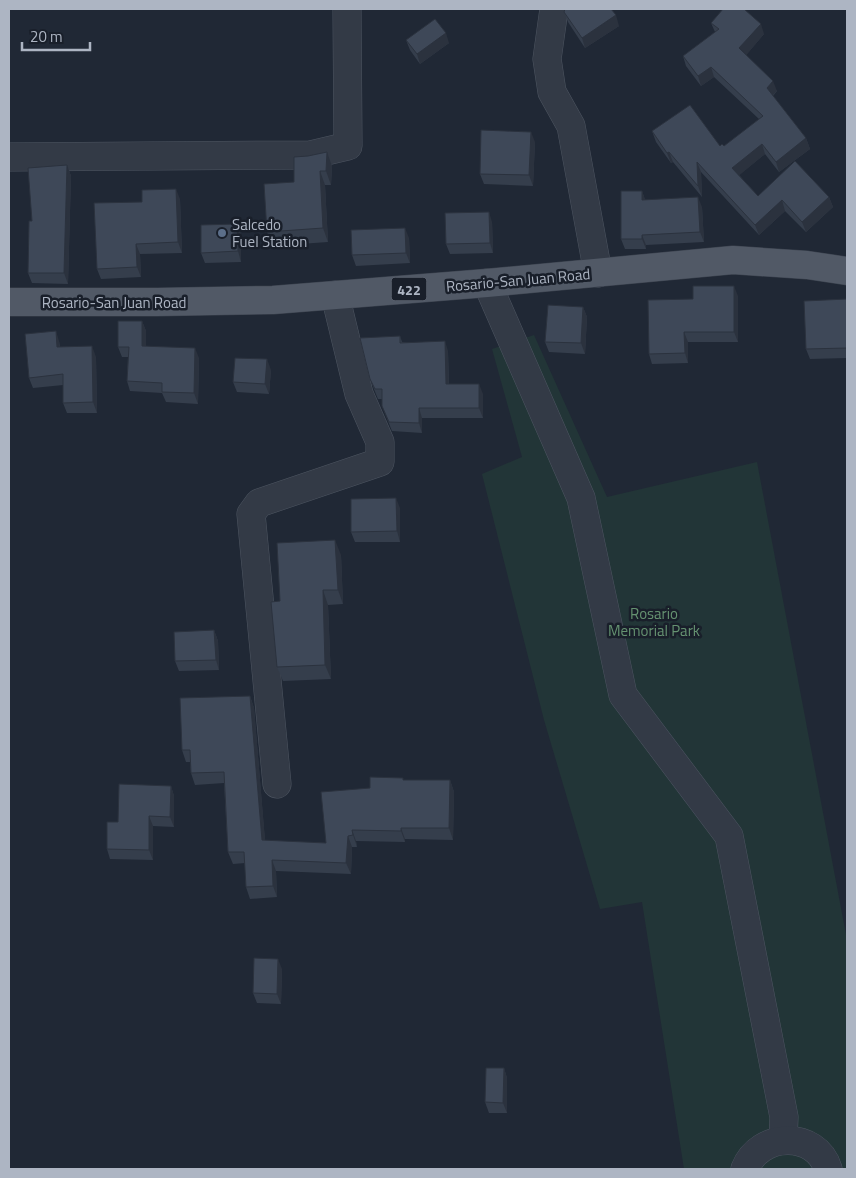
<svg xmlns="http://www.w3.org/2000/svg" width="856" height="1178" font-family="'Titillium Web',sans-serif">
	<style>
		.green { fill: #223537 }
		.lines { fill: none; stroke-linecap: round; stroke-linejoin: round }
		.minor-casing { stroke: #4d5561; stroke-width: 29 }
		.major-casing { stroke: #3c434f; stroke-width: 29 }
		.minor { stroke: #333a46; stroke-width: 28 }
		.major { stroke: #515966; stroke-width: 28 }
		.wall { fill: #353e4c }
		.shaded-wall { fill: #2b323e }
		.building { fill: #3e4858; stroke: #2b323e }
		.service-dot { fill: #5c6f8a; stroke: #191f2a; stroke-width: 2 }
		.labels { text-anchor: middle; dominant-baseline: central; stroke-width: 5; stroke-linejoin: round; paint-order: stroke }
		.shield { fill: #191f2a; stroke: #818895; stroke-width: 1 }
		.shield-label { font-size: 14px; font-weight: bold; fill: #adb5c3 }
		.poi-label { font-size: 15px; fill: #adb5c3; stroke: #191f2a; text-anchor: start }
		.street-label { font-size: 15px; fill: #adb5c3; stroke: #191f2a }
		.park-label { font-size: 15px; fill: #659271; stroke: #191f2a }
	</style>
	<rect width="100%" height="100%" fill="#202835"/>
	<polygon class="green" points="534,335 607,497 757,462 847,940 847,1169 684,1169 642,902 600,909 544,720 482,474 522,457 492,349"/>
	<g class="lines">
		<g class="minor-casing">
			<g id="minor">
				<polyline points="554,9 547,59 552,92 571,126 598,273"/>
				<polyline points="9,157 310,155 348,146 347,9"/>
				<polyline points="487,283 581,498 623,695 729,836 784,1117 783,1140"/>
				<polyline points="277,784 251,514 259,503 380,462 380,442 359,394 335,295"/>
				<path d="M745,1169C759,1132 816,1130 828,1169"/>
			</g>
		</g>
		<g class="major-casing">
			<polyline id="major" points="9,302 157,302 273,300 487,283 733,260 807,265 847,271"/>
		</g>
		<use href="#minor" class="minor"/>
		<use href="#major" class="major"/>
	</g>
	<g class="wall">
		<polygon points="564,12 619,26 585,48 568,22"/>
		<polygon points="711,23 764,34 746,55 777,91 773,96 806,138 810,149 779,172 765,154 739,175 758,196 829,197 833,207 806,232 785,211 759,235 701,172 702,197 673,162 671,163 656,142 652,131 720,146 724,146 759,119 714,77 701,86 686,66 683,56 715,32"/>
		<polygon points="406,40 449,43 420,64 410,50"/>
		<polygon points="535,142 533,186 484,184 480,174"/>
		<polygon points="327,152 332,166 331,185 325,185 328,242 272,246 267,232 308,156"/>
		<polygon points="67,165 71,176 68,284 32,283 28,273 32,221"/>
		<polygon points="642,191 645,200 702,207 704,242 646,245 646,249 625,249 621,239"/>
		<polygon points="180,199 182,253 140,254 141,277 101,279 97,269 142,202"/>
		<polygon points="492,222 493,253 450,254 446,244"/>
		<polygon points="241,234 241,262 205,263 201,253"/>
		<polygon points="409,238 410,263 356,266 352,255"/>
		<polygon points="738,296 738,342 688,342 688,363 652,364 649,354 693,299"/>
		<polygon points="847,299 847,358 810,359 806,349"/>
		<polygon points="583,307 587,317 585,354 549,352 545,342"/>
		<polygon points="142,321 146,331 146,346 199,358 198,404 166,402 162,393 130,391 127,381 128,357 122,357 118,347"/>
		<polygon points="400,336 402,342 448,351 449,384 483,394 483,418 422,418 422,433 392,431 382,406 382,399 378,399 370,379"/>
		<polygon points="59,341 60,347 96,357 97,413 67,413 63,403 63,385 33,388 29,378"/>
		<polygon points="271,370 269,394 237,392 233,382"/>
		<polygon points="400,508 400,542 355,542 351,532"/>
		<polygon points="341,555 343,604 328,605 331,679 283,681 277,667 280,601"/>
		<polygon points="214,630 218,641 219,670 179,671 175,661"/>
		<polygon points="250,696 254,708 265,841 326,843 370,788 404,780 450,780 454,792 453,840 405,839 405,842 356,841 357,847 352,847 351,874 276,871 277,897 250,899 246,887 245,863 233,864 228,852 224,783 195,785 191,773 190,762 186,762 182,750"/>
		<polygon points="171,786 174,796 174,827 153,826 153,860 110,859 107,849 118,822"/>
		<polygon points="282,969 281,1004 257,1003 253,993"/>
		<polygon points="504,1068 507,1078 507,1113 489,1113 485,1102"/>
	</g>
	<g class="shaded-wall">
		<polygon points="616,15 619,26 585,48 582,38"/>
		<polygon points="761,24 764,34 743,59 739,48"/>
		<polygon points="446,33 449,43 420,64 417,54"/>
		<polygon points="711,67 714,77 701,86 698,76"/>
		<polygon points="773,81 777,91 770,98 767,88"/>
		<polygon points="531,132 535,142 533,186 529,175"/>
		<polygon points="806,138 810,149 779,172 776,162"/>
		<polygon points="762,144 765,154 736,178 732,168"/>
		<polygon points="327,152 332,166 331,185 326,171"/>
		<polygon points="669,152 673,162 671,163 667,153"/>
		<polygon points="697,162 701,172 702,197 698,186"/>
		<polygon points="67,165 71,176 68,284 64,273"/>
		<polygon points="320,171 325,185 328,242 323,228"/>
		<polygon points="176,189 180,199 182,253 178,242"/>
		<polygon points="642,191 646,202 642,200"/>
		<polygon points="698,197 702,207 704,242 700,232"/>
		<polygon points="829,197 833,207 806,232 802,222"/>
		<polygon points="782,200 785,211 759,235 755,225"/>
		<polygon points="489,212 492,222 493,253 490,243"/>
		<polygon points="237,224 241,234 241,262 238,251"/>
		<polygon points="405,228 409,238 410,263 406,253"/>
		<polygon points="642,235 646,245 646,249 642,239"/>
		<polygon points="136,244 140,254 141,277 137,267"/>
		<polygon points="734,286 738,296 738,342 734,332"/>
		<polygon points="583,307 587,317 585,354 581,343"/>
		<polygon points="142,321 146,331 146,356 142,346"/>
		<polygon points="56,331 59,341 61,358 57,347"/>
		<polygon points="684,332 688,342 688,363 685,353"/>
		<polygon points="445,341 448,351 449,394 446,384"/>
		<polygon points="92,346 96,357 97,413 93,402"/>
		<polygon points="195,348 199,358 198,404 194,393"/>
		<polygon points="267,359 271,370 269,394 265,384"/>
		<polygon points="479,384 483,394 483,418 479,408"/>
		<polygon points="419,408 422,418 422,433 419,423"/>
		<polygon points="396,498 400,508 400,542 397,531"/>
		<polygon points="335,540 341,555 343,604 338,590"/>
		<polygon points="323,590 328,605 331,679 325,665"/>
		<polygon points="214,630 218,641 219,670 216,660"/>
		<polygon points="250,696 254,708 266,852 262,840"/>
		<polygon points="450,780 454,792 453,840 449,828"/>
		<polygon points="171,786 174,796 174,827 170,817"/>
		<polygon points="149,816 153,826 153,860 149,850"/>
		<polygon points="401,828 405,839 405,842 401,831"/>
		<polygon points="352,830 356,841 357,847 353,835"/>
		<polygon points="348,836 352,847 351,874 346,863"/>
		<polygon points="272,860 276,871 277,897 273,886"/>
		<polygon points="278,959 282,969 281,1004 277,994"/>
		<polygon points="504,1068 507,1078 507,1113 503,1103"/>
	</g>
	<g class="building">
		<polygon points="565,9 611,9 616,15 582,38 564,12"/>
		<polygon points="723,9 744,9 761,24 739,48 773,81 767,88 806,138 776,162 762,144 732,168 758,196 795,161 829,197 802,222 782,200 755,225 697,162 698,186 669,152 667,153 652,131 690,105 720,146 722,144 724,146 763,116 711,67 698,76 683,56 719,29 711,23"/>
		<polygon points="435,19 446,33 417,54 406,40"/>
		<polygon points="481,130 531,132 529,175 480,174"/>
		<polygon points="327,152 326,171 320,171 323,228 267,232 264,184 294,182 294,157 308,156"/>
		<polygon points="67,165 64,273 28,273 29,221 32,221 28,168"/>
		<polygon points="176,189 178,242 136,244 137,267 97,269 94,203 142,202 142,190"/>
		<polygon points="621,191 642,191 642,200 698,197 700,232 642,235 642,239 621,239"/>
		<polygon points="489,212 490,243 446,244 445,213"/>
		<polygon points="237,224 238,251 201,253 201,225"/>
		<polygon points="405,228 406,253 352,255 351,230"/>
		<polygon points="693,286 734,286 734,332 684,332 685,353 649,354 648,300 693,299"/>
		<polygon points="847,299 847,348 806,349 804,301"/>
		<polygon points="548,305 583,307 581,343 545,342"/>
		<polygon points="118,321 142,321 142,346 195,348 194,393 162,392 162,383 127,381 129,347 118,347"/>
		<polygon points="56,331 57,347 92,346 93,402 63,403 63,374 29,378 25,334"/>
		<polygon points="400,336 400,343 445,341 446,384 479,384 479,408 419,408 419,423 389,422 382,406 382,389 375,389 370,379 360,338"/>
		<polygon points="235,358 267,359 265,384 233,382"/>
		<polygon points="396,498 397,531 351,532 351,499"/>
		<polygon points="335,540 338,590 323,590 325,665 277,667 271,602 280,601 277,543"/>
		<polygon points="214,630 216,660 175,661 174,632"/>
		<polygon points="250,696 262,840 326,843 321,792 370,788 370,777 403,778 403,780 450,780 449,828 401,828 401,831 352,830 353,835 348,836 346,863 272,860 273,886 246,887 244,852 228,852 224,772 191,773 190,750 182,750 180,698"/>
		<polygon points="119,784 171,786 170,817 149,816 149,850 107,849 107,822 118,822"/>
		<polygon points="254,958 278,959 277,994 253,993"/>
		<polygon points="486,1068 504,1068 503,1103 485,1102"/>
	</g>
	<circle class="service-dot" cx="222" cy="233" r="5"/>
	<g class="labels">
		<rect class="shield" x="391.5" y="277.5" width="35" height="23" rx="4"/>
		<g class="shield-label">
			<text x="409" y="289">422</text>
		</g>
		<g class="poi-label">
			<text x="232" y="224">Salcedo<tspan x="232" dy="17">Fuel Station</tspan></text>
		</g>
		<g class="street-label">
			<text transform="translate(518 280) rotate(-5)">Rosario-San Juan Road</text>
			<text x="114" y="302">Rosario-San Juan Road</text>
		</g>
		<g class="park-label">
			<text x="654" y="613">Rosario<tspan x="654" dy="17">Memorial Park</tspan></text>
		</g>
	</g>
	<rect width="856" height="1178" fill="none" stroke="#adb5c3" stroke-width="20"/>
	<path d="M22 42v8h68v-8" fill="none" stroke="#adb5c3" stroke-width="2.5"/>
	<text x="30" y="42" font-size="15" fill="#adb5c3" stroke="#191f2a" stroke-width="4" paint-order="stroke">20 m</text>
</svg>
